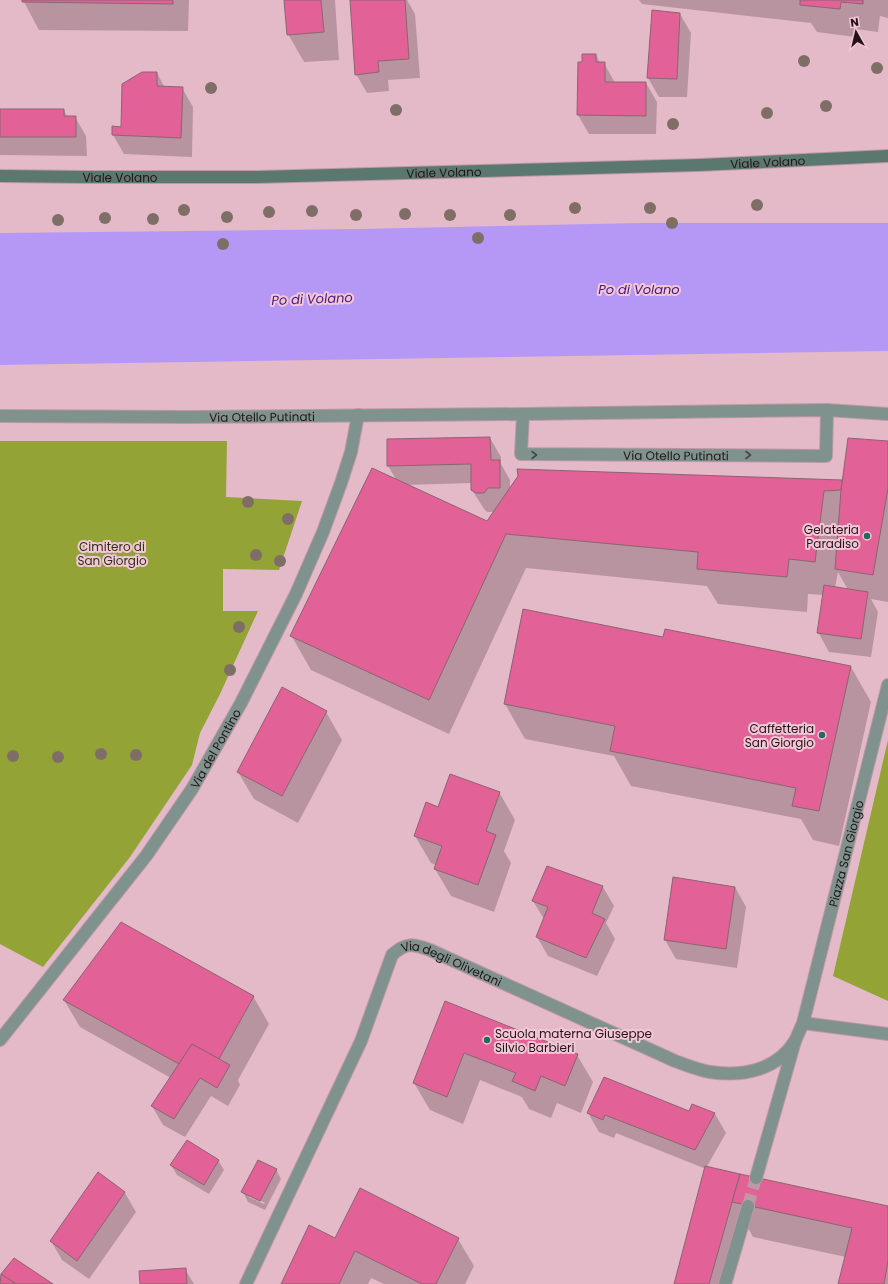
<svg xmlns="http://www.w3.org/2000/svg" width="888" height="1284" font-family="Poppins,sans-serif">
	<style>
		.green { fill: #93a336 }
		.water { fill: #b598f6 }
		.shadow { fill: #0003; fill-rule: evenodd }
		.building { fill: #e26196; stroke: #8b6471 }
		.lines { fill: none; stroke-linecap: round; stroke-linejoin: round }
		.street-tunnel { stroke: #be99a5; stroke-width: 12; stroke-dasharray: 12 6; stroke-linecap: butt }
		.lane-casing { stroke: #be99a5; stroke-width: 14 }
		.street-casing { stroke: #be99a5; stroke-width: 14 }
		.secondary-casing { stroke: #be99a5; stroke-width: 14 }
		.lane { stroke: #7f928d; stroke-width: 12 }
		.street { stroke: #7f928d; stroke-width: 12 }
		.secondary { stroke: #5b7870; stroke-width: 12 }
		.tree { fill: #7f6e67 }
		.oneway { stroke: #484647 }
		.poi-dot { fill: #24695b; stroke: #f3c7d5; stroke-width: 1.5 }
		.labels { text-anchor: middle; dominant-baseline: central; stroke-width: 4; stroke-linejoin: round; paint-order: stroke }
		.street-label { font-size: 12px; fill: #231419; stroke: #f3c7d5 }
		.poi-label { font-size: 12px; fill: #231419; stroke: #f3c7d5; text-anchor: end }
		.park-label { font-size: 12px; fill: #2c3018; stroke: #f3c7d5 }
		.water-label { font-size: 13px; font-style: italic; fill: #45187f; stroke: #f3c7d5 }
	</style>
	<rect width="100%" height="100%" fill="#e5bac8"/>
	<g class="green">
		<polygon points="0,441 227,441 226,497 302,501 279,570 223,569 223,611 258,611 220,694 200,733 192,765 130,857 43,967 0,944"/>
		<polygon points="888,740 888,1001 833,976"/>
	</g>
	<polygon class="water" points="639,223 888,223 888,351 0,365 0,233 360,229"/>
	<g class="shadow">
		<polygon points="23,0 189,0 188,31 39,30"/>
		<polygon points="285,0 335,0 339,60 304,62 288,34"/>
		<polygon points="351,0 407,0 415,14 420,78 388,80 389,91 367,93 356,74"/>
		<polygon points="639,0 888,0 888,18 880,16 878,32 856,29 855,37 817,32 811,23 642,4"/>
		<polygon points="653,11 680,14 691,33 687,97 659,97 648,78"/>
		<polygon points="596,55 600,63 604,63 615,83 646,83 657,102 656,134 589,134 578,115 583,63"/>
		<polygon points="157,73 165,88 182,88 193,107 192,157 124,154 113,135 113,128 122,128"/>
		<polygon points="0,110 64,110 67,117 75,117 86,136 87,156 0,155"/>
		<path d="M490,438L501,457V464L510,480V489L520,476L518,470L843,481L888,442V602L871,599L878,612L871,657L829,652L818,632L824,595L808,594L807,612L718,604L707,586L526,568L449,734L311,670L291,635L397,481L388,466ZM472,483V490L484,509L487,512H495L487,522L405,485ZM838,572L848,590L835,588Z"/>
		<polygon points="664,638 851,667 871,702 839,846 813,840 801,819 631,786 614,756 525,739 505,704"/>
		<polygon points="282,689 326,712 342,740 298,823 254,799 238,772"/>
		<polygon points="499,792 515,820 504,851 511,863 494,912 451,896 435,869 436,865 431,863 415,836 439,808"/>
		<polygon points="603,887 614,906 606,923 615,939 597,976 548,956 537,937 544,919 533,901"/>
		<polygon points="735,887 746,907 737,968 676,959 665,940"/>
		<polygon points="253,996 269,1024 238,1080 240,1085 228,1106 211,1096 185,1137 163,1125 152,1106 171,1078 80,1027 64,1000"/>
		<polygon points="446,1002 577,1055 593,1082 581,1113 557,1103 551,1118 529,1109 522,1097 480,1080 463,1124 430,1110 414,1083"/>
		<polygon points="692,1105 715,1114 726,1133 706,1168 888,1207 888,1284 839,1284 846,1257 753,1237 748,1228 732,1284 675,1284 706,1169 616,1133 614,1138 599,1132 588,1113 689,1113"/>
		<polygon points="218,1160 224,1170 209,1194 177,1175 171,1165"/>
		<path d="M276,1169L281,1179L265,1210L248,1202L243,1192ZM249,1195L265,1203L264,1204L249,1197Z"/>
		<polygon points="98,1174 125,1193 136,1212 89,1279 62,1260 51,1241"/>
		<polygon points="458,1239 474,1266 465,1284 384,1284 371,1278 368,1284 282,1284 335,1240"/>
		<polygon points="185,1269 194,1284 141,1284"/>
	</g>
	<g class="building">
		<polygon points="22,0 173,0 173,4 22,2"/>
		<polygon points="284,0 321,0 324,32 287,35"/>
		<polygon points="350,0 405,0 409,59 378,61 379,72 355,75"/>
		<polygon points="800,0 863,0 863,4 841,2 840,9 800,5"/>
		<polygon points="652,10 680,13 677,79 647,78"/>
		<polygon points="582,54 596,54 596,62 605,62 605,82 646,82 646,116 577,115 578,62 582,62"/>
		<polygon points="142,72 157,72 157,86 183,87 181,138 112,135 112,126 121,127 122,84"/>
		<polygon points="0,109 64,109 64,116 76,116 76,137 0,137"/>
		<polygon points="490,437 491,460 500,460 500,488 488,488 484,493 476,493 471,490 471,464 387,466 387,439"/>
		<polygon points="848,438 888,441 888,488 873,575 835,569 841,490"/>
		<polygon points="372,468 487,521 518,476 517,469 842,480 841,490 824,491 815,562 789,559 787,577 697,569 698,552 506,534 429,700 290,636"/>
		<polygon points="824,585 868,592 861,639 817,633"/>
		<polygon points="523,609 663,637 665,629 851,666 819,811 792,806 796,788 610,751 615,726 504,704"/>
		<polygon points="282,687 327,711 282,796 237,772"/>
		<polygon points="450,774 500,792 486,831 496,835 478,885 434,869 442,846 414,836 426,802 438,807"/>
		<polygon points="547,866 603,886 592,913 605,919 586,958 536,937 548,907 532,901"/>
		<polygon points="673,877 735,887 726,949 664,940"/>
		<polygon points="121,922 254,996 219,1059 192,1044 179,1064 63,1000"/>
		<polygon points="445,1001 578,1054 565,1086 541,1076 535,1091 512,1081 516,1073 464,1053 447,1097 413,1083"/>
		<polygon points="192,1044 230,1065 217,1088 200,1078 174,1119 151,1106"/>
		<polygon points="604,1077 689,1111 692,1104 715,1113 695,1150 605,1115 603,1120 587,1113"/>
		<polygon points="187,1140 219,1160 204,1185 170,1165"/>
		<polygon points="258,1160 277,1169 260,1201 241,1192"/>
		<polygon points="705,1166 740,1174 709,1284 674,1284"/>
		<polygon points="98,1172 125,1192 77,1261 50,1241"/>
		<polygon points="740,1174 888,1206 888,1261 884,1284 838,1284 852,1228 732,1202"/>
		<polygon points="360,1188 459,1238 436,1284 422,1284 355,1251 339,1284 281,1284 309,1225 335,1238"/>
		<polygon points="14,1258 53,1284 16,1284 1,1274"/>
		<polygon points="186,1268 187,1284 140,1284 139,1271"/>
		<polygon points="1,1274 16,1284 0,1284"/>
	</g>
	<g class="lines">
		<polyline class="street-tunnel" points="748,1206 756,1178"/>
		<g class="lane-casing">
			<g id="lane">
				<path id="s1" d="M523,414L521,454L826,456L827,410"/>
			</g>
		</g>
		<g class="street-casing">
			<g id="street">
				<path id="s2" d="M0,416L188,417L523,414L827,410L888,414"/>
				<polyline points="803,1023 888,1034"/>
				<path id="s3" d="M0,1040L146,856L192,789L241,703L296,594L323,532L341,483L351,452L358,415"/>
				<path id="s4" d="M756,1178L795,1041L803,1023L888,685"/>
				<path id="s5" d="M246,1284L361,1041L392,955C406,942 413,944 430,950L675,1061C686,1065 698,1070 710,1072C743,1077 777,1070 795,1041"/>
				<polyline points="725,1284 748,1206"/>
			</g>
		</g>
		<g class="secondary-casing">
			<g id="secondary">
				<path id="s6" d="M0,176L85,177H258L700,165L888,156"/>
			</g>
		</g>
		<use href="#lane" class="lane"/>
		<use href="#street" class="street"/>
		<use href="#secondary" class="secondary"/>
	</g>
	<g class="tree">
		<circle cx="804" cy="61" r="6"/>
		<circle cx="877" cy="68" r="6"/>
		<circle cx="211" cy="88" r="6"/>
		<circle cx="826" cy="106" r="6"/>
		<circle cx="396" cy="110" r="6"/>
		<circle cx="767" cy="113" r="6"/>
		<circle cx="673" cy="124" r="6"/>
		<circle cx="757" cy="205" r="6"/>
		<circle cx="575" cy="208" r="6"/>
		<circle cx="650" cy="208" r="6"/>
		<circle cx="184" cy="210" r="6"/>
		<circle cx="312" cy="211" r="6"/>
		<circle cx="269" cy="212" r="6"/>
		<circle cx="405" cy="214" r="6"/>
		<circle cx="356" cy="215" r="6"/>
		<circle cx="450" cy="215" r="6"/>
		<circle cx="510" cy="215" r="6"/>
		<circle cx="227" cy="217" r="6"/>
		<circle cx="105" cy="218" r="6"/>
		<circle cx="153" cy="219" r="6"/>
		<circle cx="58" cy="220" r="6"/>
		<circle cx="672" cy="223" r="6"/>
		<circle cx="478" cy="238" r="6"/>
		<circle cx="223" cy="244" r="6"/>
		<circle cx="248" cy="502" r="6"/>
		<circle cx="288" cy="519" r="6"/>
		<circle cx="256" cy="555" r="6"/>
		<circle cx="280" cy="561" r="6"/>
		<circle cx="239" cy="627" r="6"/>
		<circle cx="230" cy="670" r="6"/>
		<circle cx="101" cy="754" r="6"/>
		<circle cx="136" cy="755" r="6"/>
		<circle cx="13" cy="756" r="6"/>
		<circle cx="58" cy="757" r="6"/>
	</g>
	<defs><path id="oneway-chevron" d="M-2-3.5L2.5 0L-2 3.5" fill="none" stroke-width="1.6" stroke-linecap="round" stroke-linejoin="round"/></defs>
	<g class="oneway">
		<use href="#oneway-chevron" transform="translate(534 455)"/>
		<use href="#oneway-chevron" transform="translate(748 455)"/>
	</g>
	<g class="poi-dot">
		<circle cx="867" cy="536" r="4"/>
		<circle cx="822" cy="735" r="4"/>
		<circle cx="487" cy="1040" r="4"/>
	</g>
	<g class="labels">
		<g class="street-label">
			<text stroke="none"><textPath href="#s6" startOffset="768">Viale Volano</textPath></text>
			<text stroke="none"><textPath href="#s6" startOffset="444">Viale Volano</textPath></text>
			<text stroke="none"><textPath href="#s6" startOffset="120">Viale Volano</textPath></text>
			<text stroke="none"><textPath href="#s2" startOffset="262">Via Otello Putinati</textPath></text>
			<text stroke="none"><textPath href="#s1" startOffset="195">Via Otello Putinati</textPath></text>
			<text stroke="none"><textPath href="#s3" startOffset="363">Via del Pontino</textPath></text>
			<text stroke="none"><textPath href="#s4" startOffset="337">Piazza San Giorgio</textPath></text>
			<text stroke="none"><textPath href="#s5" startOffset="426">Via degli Olivetani</textPath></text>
		</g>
		<g class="poi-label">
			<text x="859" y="529">Gelateria<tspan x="859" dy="14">Paradiso</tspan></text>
			<text x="814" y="728">Caffetteria<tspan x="814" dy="14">San Giorgio</tspan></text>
			<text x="495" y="1033" text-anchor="start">Scuola materna Giuseppe<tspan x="495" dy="14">Silvio Barbieri</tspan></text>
		</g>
		<g class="park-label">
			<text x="112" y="546">Cimitero di<tspan x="112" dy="14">San Giorgio</tspan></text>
		</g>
		<g class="water-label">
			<text x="639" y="289">Po di Volano</text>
			<text transform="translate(312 299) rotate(-2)">Po di Volano</text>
		</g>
	</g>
	<g transform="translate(856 32) rotate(352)" stroke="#f3c7d5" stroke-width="3" paint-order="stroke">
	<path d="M0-3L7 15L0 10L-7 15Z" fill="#231419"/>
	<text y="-6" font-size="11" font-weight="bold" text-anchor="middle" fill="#231419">N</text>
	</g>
</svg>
